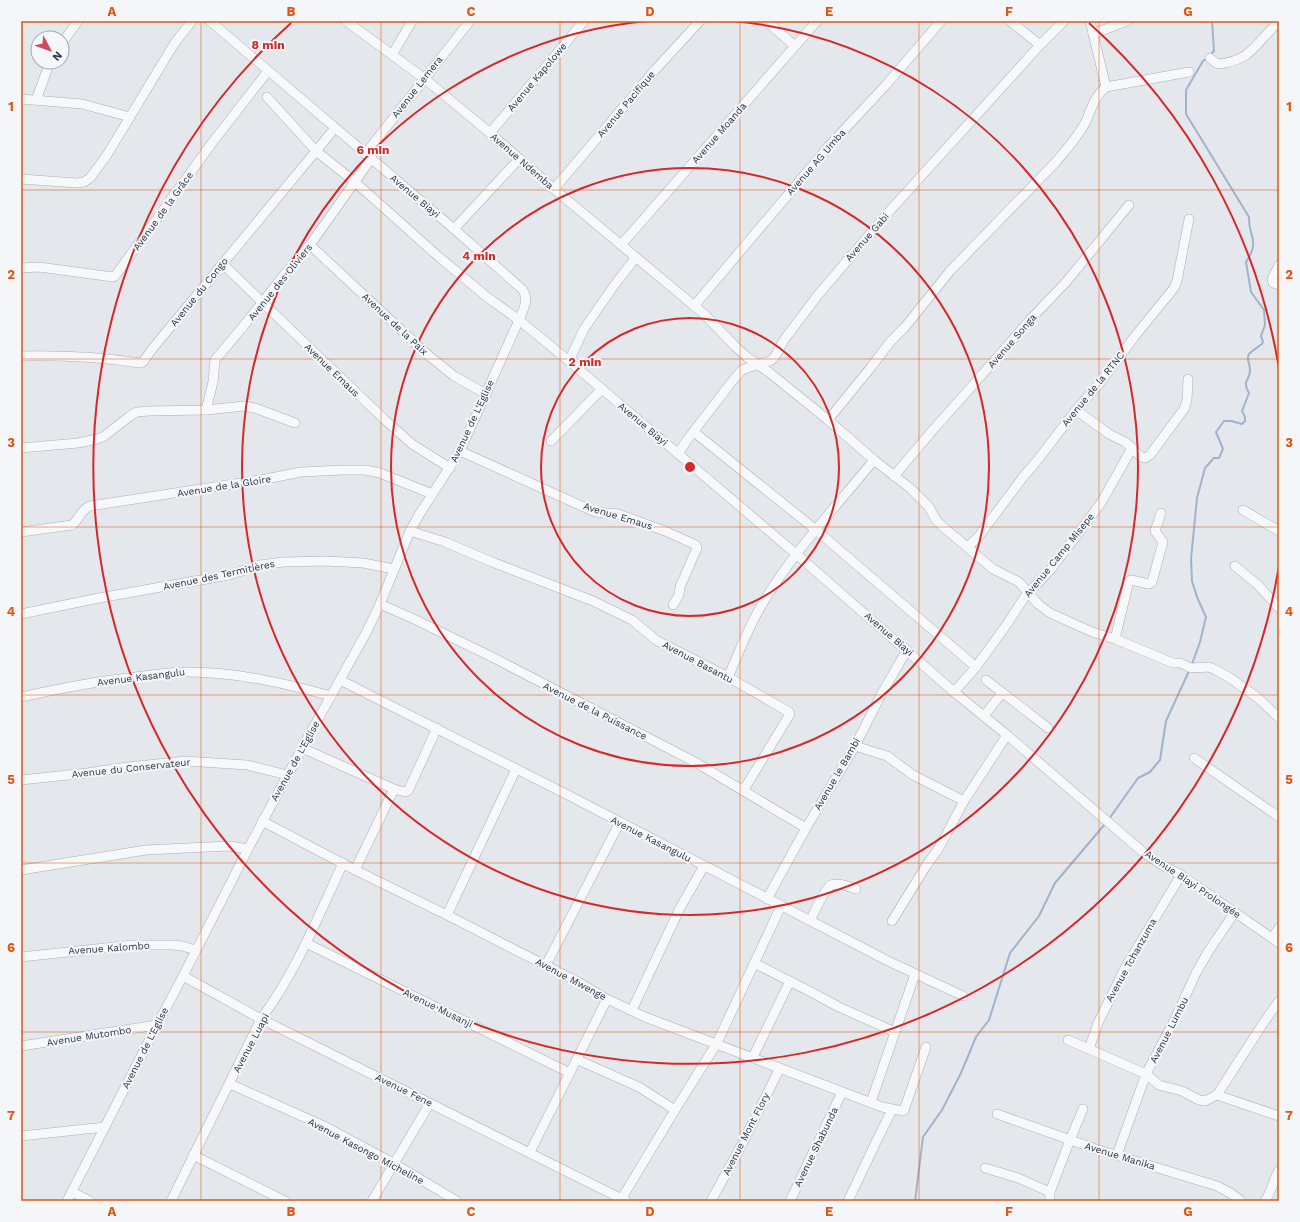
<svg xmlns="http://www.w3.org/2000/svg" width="1300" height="1222" font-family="'Work Sans',sans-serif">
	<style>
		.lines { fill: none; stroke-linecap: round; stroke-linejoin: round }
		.stream { stroke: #9fb4cc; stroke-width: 2 }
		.minor-casing { stroke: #a9aeb7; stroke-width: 10 }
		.minor { stroke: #f7f8fa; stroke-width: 9 }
		.grid { fill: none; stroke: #df570f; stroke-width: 1; stroke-opacity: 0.55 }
		.ring { fill: none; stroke: #d62828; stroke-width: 2 }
		.labels { text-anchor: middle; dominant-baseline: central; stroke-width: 4; stroke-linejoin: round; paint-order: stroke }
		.street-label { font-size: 10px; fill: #2b3445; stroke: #f4f6f9 }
		.centre { fill: #d62828; stroke: #f4f6f9; stroke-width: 2 }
		.ring-label { font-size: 12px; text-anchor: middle; font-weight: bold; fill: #d62828; stroke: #f4f6f9; stroke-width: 4; stroke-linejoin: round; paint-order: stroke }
		.neatline { fill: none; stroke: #df570f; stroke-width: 1.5 }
		.grid-label { font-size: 13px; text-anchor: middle; font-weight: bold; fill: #df570f }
	</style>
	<rect width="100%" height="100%" fill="#e4e7ec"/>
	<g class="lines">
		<g class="stream">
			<polyline points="1210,55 1214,51 1212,21"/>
			<path d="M1192,664L1200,642L1206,617L1197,597L1192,581L1191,559L1197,498L1205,468L1214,458H1219L1223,449L1216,432L1224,421H1231L1242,424L1245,421V417L1242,411L1249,393C1241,379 1251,381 1250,369C1250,365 1246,359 1249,354C1252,351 1258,347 1262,344L1263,342L1261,336L1265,325L1264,310L1251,292L1246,262C1261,240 1248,237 1249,217L1186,114V90L1203,61L1207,58"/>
			<polyline points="1109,819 1138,778 1150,772 1160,760 1166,721 1189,671"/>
			<polyline points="915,1201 923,1137 942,1110 961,1073 976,1037 989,1020 1010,953 1039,916 1055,883 1105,824"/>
		</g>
		<g class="minor-casing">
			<g id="minor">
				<polyline points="346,21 425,79 490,133 554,189 704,314 735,346 747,357 770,373 828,420 874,460 910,488 929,507 936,520 942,526 993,569 1019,582 1038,604 1050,613 1092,632 1115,639 1173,663 1180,663 1191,668 1209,667 1214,669 1230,678 1258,698 1279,718"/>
				<polyline points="766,21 795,46"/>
				<polyline points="1010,21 1040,45"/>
				<polyline points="1090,21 1106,87"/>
				<polyline points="1093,34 1127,21"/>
				<polyline points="62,43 78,21"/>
				<polyline points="392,55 412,21"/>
				<path d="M1210,58L1216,63L1219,64C1254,60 1256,41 1279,22"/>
				<polyline points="267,97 316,151 355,182 439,257 487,297 519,320 569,361 796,554 954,692 1007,735 1144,853 1162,865 1181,875 1279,943"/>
				<polyline points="21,99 82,104 130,117"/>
				<polyline points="36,100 50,62"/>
				<polyline points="490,133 584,21"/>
				<polyline points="365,154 470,21"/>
				<polyline points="21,179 76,183 84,182 90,178 107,155 174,44 192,21"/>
				<polyline points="554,189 655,70 700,21"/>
				<polyline points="454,229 519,159"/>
				<polyline points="310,245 428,355 454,376 486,394"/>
				<polyline points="621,245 817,21"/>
				<polyline points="222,263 263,303 384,419 412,444 450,468"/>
				<polyline points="1279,265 1272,279 1273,283 1279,285"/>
				<polyline points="21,268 39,267 113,277 115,276 212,143 268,71"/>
				<polyline points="694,306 829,146 885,86 941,21"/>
				<path d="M21,356C61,355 100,357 140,363L143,362L153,348L335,128"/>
				<polyline points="569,361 584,329 613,287 636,257"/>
				<polyline points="206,410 213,382 215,360 246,323 284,275 310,245 371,159"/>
				<path d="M828,420L872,366L890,342L905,327L950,271L1055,163C1065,151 1076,139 1084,125C1091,112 1093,97 1106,87L1189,72"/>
				<polyline points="694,432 816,530 976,667"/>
				<polyline points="551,441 602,389"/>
				<polyline points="21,448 78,443 97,439 103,437 130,416 137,412 149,411 206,410 244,406 255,408 295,423"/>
				<polyline points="1132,448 1141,457 1145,458 1150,455 1184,409 1187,400 1188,379"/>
				<polyline points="460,451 595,512 618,514 665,531 696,545 697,548 680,587 679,595 673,605"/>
				<polyline points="678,454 687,440 734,379 742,370 750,367 770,361 774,358 784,340 818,295 886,215 1040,45 1064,21"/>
				<polyline points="894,476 932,431 965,394 1029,321 1067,281 1129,205"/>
				<polyline points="1243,510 1279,531"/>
				<polyline points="410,531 445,542 492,562 593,601 632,620 656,640 728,677 789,712 790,714 743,791"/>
				<path d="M21,532L72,525C79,520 81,509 90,506L266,479L301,472L343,470H365L380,473L432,494"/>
				<polyline points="968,547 979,536 1023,477 1036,462 1076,410 1099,384 1135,336 1174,288 1177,281 1189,219"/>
				<polyline points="1235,566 1258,585 1279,608"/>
				<polyline points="380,604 414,619 494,658 693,761 806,828"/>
				<polyline points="21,614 99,598 229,575 260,565 283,562 326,561 363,563 394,569"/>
				<polyline points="1115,639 1129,581 1131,580 1149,584 1152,582 1163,542 1155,531 1161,513"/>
				<path d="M728,677C738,655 748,628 760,608C791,554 835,508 874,460"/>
				<polyline points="340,680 566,794 888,961 963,996"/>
				<polyline points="986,680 1048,728"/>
				<polyline points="954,692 976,667 1005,627 1028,592 1038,583 1051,569 1101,503 1132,448 1125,442 1109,434 1076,410"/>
				<path d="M21,697C62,688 103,680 144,676C158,674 173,672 187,672C236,672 284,683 331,696"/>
				<polyline points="984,716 1002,693"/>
				<polyline points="855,746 887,756 913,775 964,801"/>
				<polyline points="302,748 394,789"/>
				<polyline points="1194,758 1279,817"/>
				<polyline points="21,780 87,773 128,767 186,761 247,765 287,775"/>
				<polyline points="262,821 355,870 447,915 580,983 607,999 645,1017 882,1107 903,1111 904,1110 926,1047"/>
				<polyline points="21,870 146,850 229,846 248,849"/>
				<polyline points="355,870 394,789 405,792 408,791 437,728"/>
				<polyline points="767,899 806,828 855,746 882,693 907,650"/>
				<polyline points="447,915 516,769"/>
				<path d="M810,921C814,913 824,889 831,885C838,882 849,887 856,889"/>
				<polyline points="892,921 926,866 939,848 964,801 1007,735"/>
				<polyline points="1272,938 1279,928"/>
				<polyline points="306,943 570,1073"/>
				<polyline points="21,957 133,945 173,945 182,946 196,950"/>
				<polyline points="754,963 811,992 839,1007 895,1032"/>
				<polyline points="546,965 620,822"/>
				<polyline points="183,976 261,1019 626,1201"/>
				<polyline points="632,1010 680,908 704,866"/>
				<polyline points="1068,1040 1146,1074 1159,1085 1182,1091 1199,1100 1205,1101 1217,1095 1264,1022 1279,1001"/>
				<polyline points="21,1046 157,1025"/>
				<polyline points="1089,1049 1098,1023 1125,968 1181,875"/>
				<polyline points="753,1057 790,981"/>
				<polyline points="578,1060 639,1087 675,1110"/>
				<polyline points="230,1084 324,1126 393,1163 457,1201"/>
				<polyline points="1217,1095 1279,1116"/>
				<polyline points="871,1102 915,974"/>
				<polyline points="997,1114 1099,1150 1217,1186 1232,1194 1241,1201"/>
				<polyline points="21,1136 105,1127"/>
				<polyline points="530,1152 607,999"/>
				<polyline points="193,1155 285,1201"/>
				<polyline points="1117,1155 1146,1074 1174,1021 1196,973 1208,952 1235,912"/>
				<polyline points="985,1168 1018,1178 1050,1192"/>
				<polyline points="72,1192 90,1201"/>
				<polyline points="622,1198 675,1110 717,1043 781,906"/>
				<path d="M67,1201L157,1025L183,976L248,849L302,748L366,633L380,604L410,531L419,515L460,451L519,320C523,310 530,299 522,289L454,229L210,21"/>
				<path d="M171,1201L261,1019C296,972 318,917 343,863"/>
				<polyline points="372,1201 430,1103"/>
				<polyline points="711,1201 741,1146 780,1068"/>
				<polyline points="790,1201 842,1092"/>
				<polyline points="848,1201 877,1140 892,1110"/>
				<polyline points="1050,1201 1050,1192 1070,1140 1083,1109"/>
				<path d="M1265,1201C1272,1191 1273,1180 1279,1170"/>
			</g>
		</g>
		<use href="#minor" class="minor"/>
	</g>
	<path class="grid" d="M201,21V1201M381,21V1201M560,21V1201M740,21V1201M919,21V1201M1099,21V1201M21,190H1279M21,359H1279M21,527H1279M21,695H1279M21,863H1279M21,1032H1279"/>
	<g class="ring">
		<circle cx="690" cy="467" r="149"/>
		<circle cx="690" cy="467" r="299"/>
		<path d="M733 21A448 448 0 1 1 647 21"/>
		<path d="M1279 566A597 597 0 1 1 291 23M1089 23A597 597 0 0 1 1279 368"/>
	</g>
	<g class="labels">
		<g class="street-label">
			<text transform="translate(537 77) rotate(-50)">Avenue Kapolowe</text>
			<text transform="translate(417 87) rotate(-52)">Avenue Lemera</text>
			<text transform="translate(626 104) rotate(-50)">Avenue Pacifique</text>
			<text transform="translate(719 133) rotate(-49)">Avenue Moanda</text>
			<text transform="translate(522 161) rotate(41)">Avenue Ndemba</text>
			<text transform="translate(816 162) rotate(-49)">Avenue AG Umba</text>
			<text transform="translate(415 196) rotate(40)">Avenue Biayi</text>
			<text transform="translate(163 211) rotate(-54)">Avenue de la Grâce</text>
			<text transform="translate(867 237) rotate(-49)">Avenue Gabi</text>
			<text transform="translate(280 282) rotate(-51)">Avenue des Oliviers</text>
			<text transform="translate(199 292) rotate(-51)">Avenue du Congo</text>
			<text transform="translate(395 324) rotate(43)">Avenue de la Paix</text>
			<text transform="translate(1012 341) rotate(-49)">Avenue Songa</text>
			<text transform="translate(332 370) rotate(44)">Avenue Emaus</text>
			<text transform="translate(1093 389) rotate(-51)">Avenue de la RTNC</text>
			<text transform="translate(472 421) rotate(-65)">Avenue de L'Eglise</text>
			<text transform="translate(643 424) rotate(40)">Avenue Biayi</text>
			<text transform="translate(224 486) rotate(-9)">Avenue de la Gloire</text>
			<text transform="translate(618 516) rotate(17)">Avenue Emaus</text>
			<text transform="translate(1059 555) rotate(-51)">Avenue Camp Misepe</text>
			<text transform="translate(219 575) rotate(-12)">Avenue des Termitières</text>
			<text transform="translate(889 634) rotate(41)">Avenue Biayi</text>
			<text transform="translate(698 662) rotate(28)">Avenue Basantu</text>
			<text transform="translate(141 677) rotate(-7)">Avenue Kasangulu</text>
			<text transform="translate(595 711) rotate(27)">Avenue de la Puissance</text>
			<text transform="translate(295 761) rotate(-61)">Avenue de L'Eglise</text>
			<text transform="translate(131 768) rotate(-6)">Avenue du Conservateur</text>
			<text transform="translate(837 774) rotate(-60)">Avenue le Bambi</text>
			<text transform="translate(651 839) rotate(27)">Avenue Kasangulu</text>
			<text transform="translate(1193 884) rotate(34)">Avenue Biayi Prolongée</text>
			<text transform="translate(109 948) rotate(-4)">Avenue Kalombo</text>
			<text transform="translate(1131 960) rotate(-61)">Avenue Tchanzuma</text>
			<text transform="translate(571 979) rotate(28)">Avenue Mwenge</text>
			<text transform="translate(438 1008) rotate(26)">Avenue Musanji</text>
			<text transform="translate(1169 1030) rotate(-63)">Avenue Lumbu</text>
			<text transform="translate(89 1036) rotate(-9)">Avenue Mutombo</text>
			<text transform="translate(251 1043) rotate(-62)">Avenue Luapi</text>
			<text transform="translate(145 1048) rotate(-63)">Avenue de L'Eglise</text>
			<text transform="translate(404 1090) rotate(26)">Avenue Fene</text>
			<text transform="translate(746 1134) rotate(-63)">Avenue Mont Flory</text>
			<text transform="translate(816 1147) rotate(-64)">Avenue Shabunda</text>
			<text transform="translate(366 1151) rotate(28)">Avenue Kasongo Micheline</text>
			<text transform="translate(1120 1156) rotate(17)">Avenue Manika</text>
		</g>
	</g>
	<circle cx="690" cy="467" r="6" class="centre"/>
	<g class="ring-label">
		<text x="268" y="49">8 min</text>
		<text x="373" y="154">6 min</text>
		<text x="479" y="260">4 min</text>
		<text x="585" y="366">2 min</text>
	</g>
	<rect width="1300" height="1222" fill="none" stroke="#f4f6f9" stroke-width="44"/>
	<g transform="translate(50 50) rotate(131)"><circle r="19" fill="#f4f6f9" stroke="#a4a8b1"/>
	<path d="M0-3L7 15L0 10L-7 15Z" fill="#d1495b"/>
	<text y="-6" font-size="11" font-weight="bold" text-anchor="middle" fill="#2b3445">N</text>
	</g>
	<rect x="22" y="22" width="1256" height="1178" class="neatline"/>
	<g class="grid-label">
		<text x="112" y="16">A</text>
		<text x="291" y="16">B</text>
		<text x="471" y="16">C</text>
		<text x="650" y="16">D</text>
		<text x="829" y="16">E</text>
		<text x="1009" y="16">F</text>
		<text x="1188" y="16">G</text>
		<text x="11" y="111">1</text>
		<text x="1289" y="111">1</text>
		<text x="11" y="279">2</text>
		<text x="1289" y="279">2</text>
		<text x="11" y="447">3</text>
		<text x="1289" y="447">3</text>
		<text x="11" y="616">4</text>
		<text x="1289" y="616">4</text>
		<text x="11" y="784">5</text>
		<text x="1289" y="784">5</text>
		<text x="11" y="952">6</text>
		<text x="1289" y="952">6</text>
		<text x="11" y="1120">7</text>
		<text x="1289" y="1120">7</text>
		<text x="112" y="1216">A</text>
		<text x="291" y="1216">B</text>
		<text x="471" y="1216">C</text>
		<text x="650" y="1216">D</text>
		<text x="829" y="1216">E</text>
		<text x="1009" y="1216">F</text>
		<text x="1188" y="1216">G</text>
	</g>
</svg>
